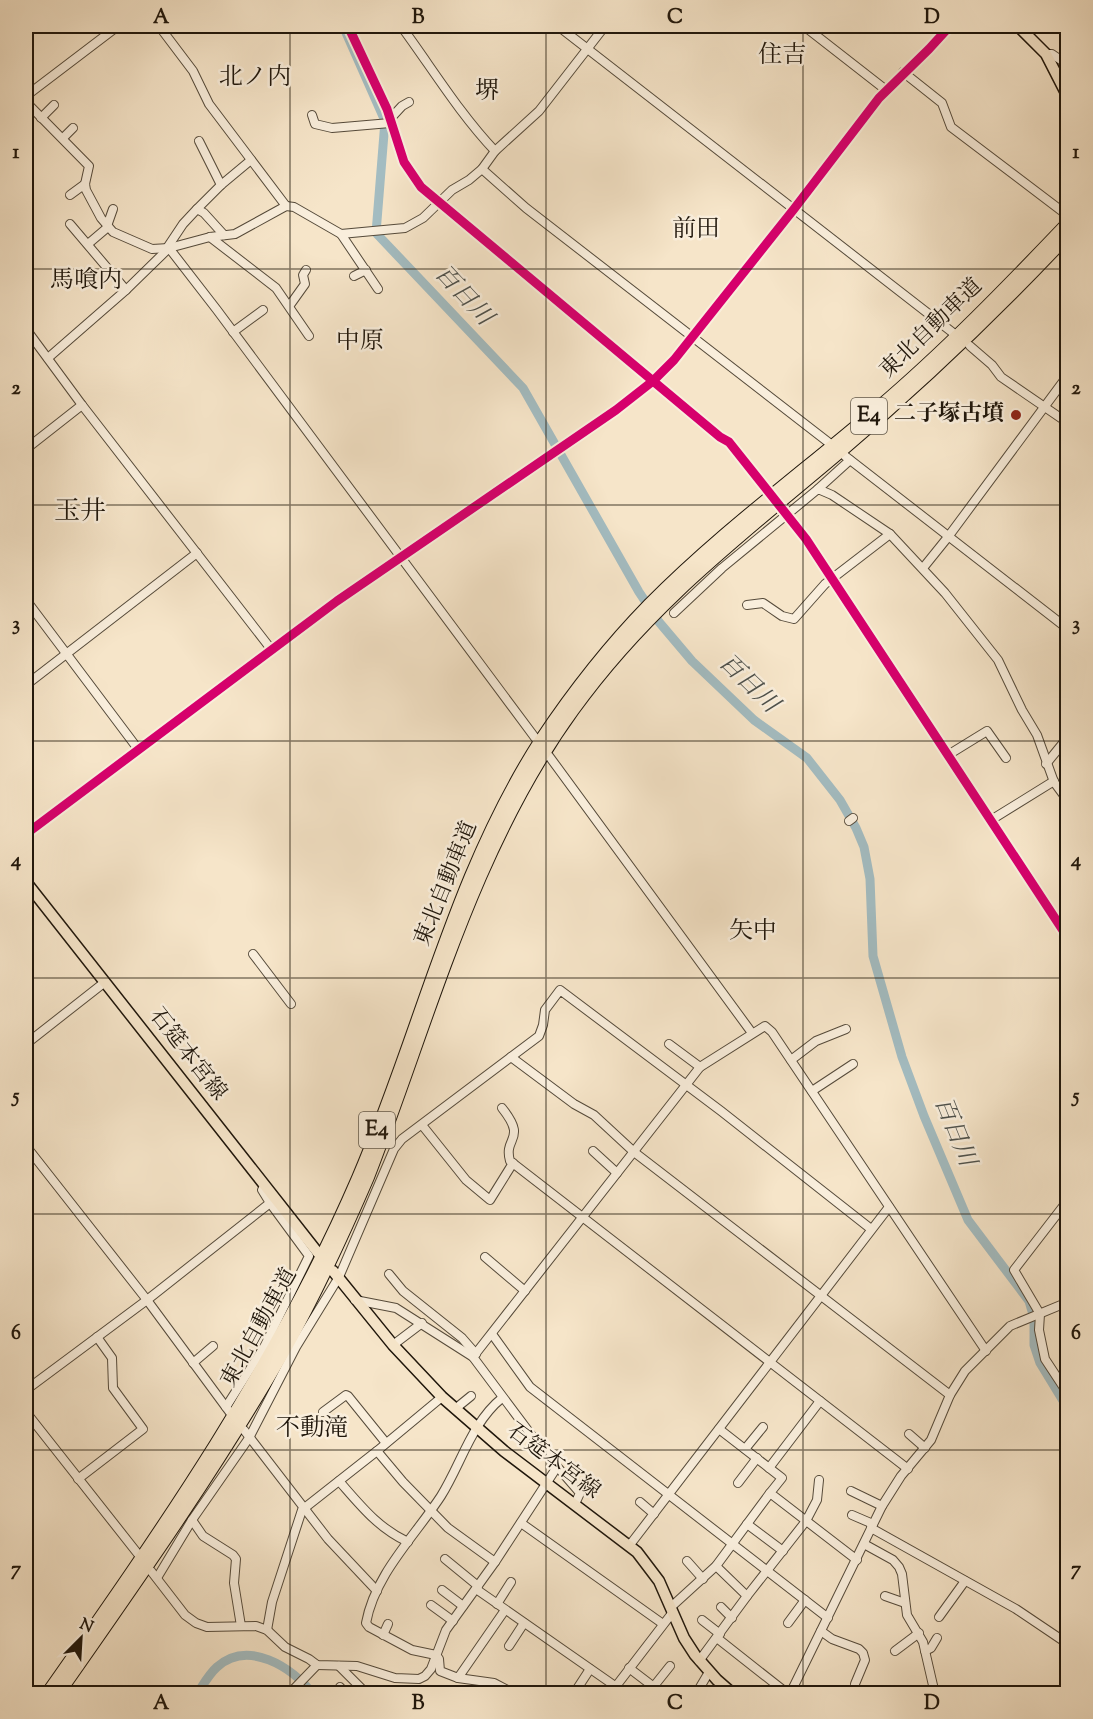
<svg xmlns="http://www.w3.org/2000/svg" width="1093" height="1719" font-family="'Sorts Mill Goudy','Noto Serif JP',serif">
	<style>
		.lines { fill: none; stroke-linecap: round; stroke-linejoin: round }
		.river { stroke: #a3bcc1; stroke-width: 9 }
		.minor-casing { stroke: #554a3a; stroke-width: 10 }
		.major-casing { stroke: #1f160b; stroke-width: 13 }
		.highway-casing { stroke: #1f160b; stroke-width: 14 }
		.minor { stroke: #f9eedc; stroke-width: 8 }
		.major { stroke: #f6e5c9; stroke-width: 10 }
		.highway { stroke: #f6e5c9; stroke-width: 12 }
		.cycleway-casing { stroke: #f9eedc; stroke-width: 13 }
		.cycleway { stroke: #d6006c; stroke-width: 9 }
		.grid { fill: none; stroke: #1f160b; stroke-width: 1.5; stroke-opacity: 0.55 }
		.poi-dot { fill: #8f2418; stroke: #f9eedc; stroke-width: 2 }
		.labels { text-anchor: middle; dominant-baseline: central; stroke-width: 5; stroke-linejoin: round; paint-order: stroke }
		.shield { fill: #f9eedc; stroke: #60574a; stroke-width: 1.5 }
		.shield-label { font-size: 21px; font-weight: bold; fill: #1f160b }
		.street-label { font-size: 22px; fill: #1f160b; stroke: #f9eedc }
		.poi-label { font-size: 22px; font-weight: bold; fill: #1f160b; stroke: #f9eedc; text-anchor: end }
		.neighbourhood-label { font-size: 24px; fill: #1f160b; stroke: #f9eedc }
		.water-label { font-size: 24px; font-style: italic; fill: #4d504b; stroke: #f9eedc }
		.quarter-label { font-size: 26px; fill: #1f160b; stroke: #f9eedc }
		.neatline { fill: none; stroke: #1f160b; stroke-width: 2 }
		.grid-label { font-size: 20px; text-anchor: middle; font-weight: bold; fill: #1f160b }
	</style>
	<rect width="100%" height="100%" fill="#f6e5c9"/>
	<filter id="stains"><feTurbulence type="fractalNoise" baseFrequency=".00333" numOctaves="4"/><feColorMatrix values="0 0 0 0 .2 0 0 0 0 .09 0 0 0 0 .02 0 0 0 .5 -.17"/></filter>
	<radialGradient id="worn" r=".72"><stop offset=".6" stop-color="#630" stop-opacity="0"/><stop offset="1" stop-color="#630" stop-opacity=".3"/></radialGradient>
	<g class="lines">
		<g class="river">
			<polyline points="343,26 385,121 376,233 523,388 639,592 659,622 692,661 754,720 807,758 840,800 856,828 864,847 870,879 873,956 902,1057 924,1116 968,1220 1029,1301 1034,1318 1034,1345 1040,1363 1068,1409"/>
			<path d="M197,1694C203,1685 209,1674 217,1667C248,1639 292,1667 313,1694"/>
		</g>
		<g class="minor-casing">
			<g id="minor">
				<polyline points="159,26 193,71 209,104 286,206"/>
				<polyline points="348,26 387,109 404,162 421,187 720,437 729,442 769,493"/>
				<path d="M401,26C432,68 459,113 495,151"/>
				<polyline points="558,26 952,332"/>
				<polyline points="804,26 886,90"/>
				<polyline points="1046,54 1052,54 1068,65"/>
				<polyline points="903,72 942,103 951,127 1067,215"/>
				<polyline points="26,96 118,26"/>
				<polyline points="26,102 89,166 85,184 86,190 101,218 113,232 152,249 169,248 210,237 235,234 286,206 294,207 341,234 378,289"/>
				<polyline points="312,115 315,124 332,128 390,123"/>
				<polyline points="41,118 54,105"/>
				<polyline points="390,119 402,106 409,102"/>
				<polyline points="63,138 73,128"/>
				<polyline points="199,141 221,185"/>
				<polyline points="482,169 526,208 828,442"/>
				<polyline points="70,195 85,184"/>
				<polyline points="197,209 221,185 251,160"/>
				<polyline points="70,224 126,290"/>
				<polyline points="107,226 113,209"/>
				<polyline points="341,234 405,228 423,218 452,190 469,180 482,169 495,151 539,111 605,26"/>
				<polyline points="210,237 276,288 309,336"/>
				<polyline points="88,244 108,227"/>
				<polyline points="167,248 183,224 197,209 204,213 224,235"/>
				<polyline points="169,248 217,310 536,739"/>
				<polyline points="354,276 366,270"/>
				<polyline points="290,305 305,284 303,275 306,270"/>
				<polyline points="26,329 82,405 271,649"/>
				<polyline points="233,332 263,310"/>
				<polyline points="970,346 992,365 1001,377 1068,423"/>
				<polyline points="48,358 126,290 169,248"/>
				<polyline points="26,449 82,405"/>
				<polyline points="845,456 1068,629"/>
				<polyline points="818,489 850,460"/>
				<polyline points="782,508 806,539 1068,938"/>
				<polyline points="923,568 948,537 1068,375"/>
				<polyline points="26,600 138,749"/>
				<polyline points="747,605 763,603 782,616 794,619 825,584 890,534"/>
				<polyline points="674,613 722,568 818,489 832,495 890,534 945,593 998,660 1022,710 1037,735 1054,782 1068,801"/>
				<polyline points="26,685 197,553"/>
				<polyline points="948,755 987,731 1006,758"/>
				<polyline points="549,756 752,1033"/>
				<polyline points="1046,764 1068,737"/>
				<polyline points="991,820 1054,781"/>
				<polyline points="849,821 853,818"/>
				<polyline points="26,834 337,601 616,410 653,381 674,360 794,209 879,98 929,49 950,26"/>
				<polyline points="253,954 291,1004"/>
				<polyline points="26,1044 105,982"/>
				<polyline points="669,1044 700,1067"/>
				<polyline points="511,1057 574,1104 594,1115 634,1152 950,1395"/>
				<polyline points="791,1060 816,1041 846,1029"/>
				<polyline points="812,1091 853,1064"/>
				<path d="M502,1108C528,1141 503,1136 510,1161L908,1469"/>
				<polyline points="422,1125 466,1180 490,1200 513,1163"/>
				<polyline points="26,1146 147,1300 231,1414"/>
				<polyline points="593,1151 617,1173"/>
				<polyline points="1068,1200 1014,1270 1040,1314 1039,1330 1045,1359 1068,1394"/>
				<polyline points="485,1257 525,1291"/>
				<polyline points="389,1274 403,1291 462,1338 476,1354"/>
				<polyline points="355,1300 396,1308 473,1357 541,1448 580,1493 575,1504"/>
				<polyline points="492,1334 530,1387 828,1618"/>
				<polyline points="26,1339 27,1337"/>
				<polyline points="393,1345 422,1323"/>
				<polyline points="473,1357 700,1067 765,1026 772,1032 986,1351"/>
				<polyline points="193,1363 213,1346"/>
				<polyline points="26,1390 147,1300 270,1203 262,1190 264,1186"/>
				<path d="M502,1398C472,1422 461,1464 441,1496C415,1536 375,1574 366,1623L369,1627L412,1650L436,1655L439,1659L440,1671L458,1678L505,1610"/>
				<polyline points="226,1407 264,1347 309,1256 270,1203"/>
				<polyline points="455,1409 471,1396"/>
				<polyline points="26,1412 138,1554"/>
				<polyline points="323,1412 346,1395 348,1396 386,1443"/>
				<polyline points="719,1429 782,1478 770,1493 857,1560"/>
				<polyline points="244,1430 328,1539 377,1591"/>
				<polyline points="909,1434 925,1448"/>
				<polyline points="745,1449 763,1427"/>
				<polyline points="377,1451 403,1482 448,1528 495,1562"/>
				<polyline points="769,1468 820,1401"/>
				<polyline points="78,1479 143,1429 113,1388 112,1358 97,1337"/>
				<path d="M339,1481C361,1506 378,1528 408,1542"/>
				<polyline points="738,1483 757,1458"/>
				<polyline points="851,1491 882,1506"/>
				<polyline points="640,1502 654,1514"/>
				<polyline points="852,1515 873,1524"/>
				<polyline points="192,1520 203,1536 233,1555 236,1559 234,1583 241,1626"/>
				<polyline points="521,1523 663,1624"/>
				<polyline points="747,1524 783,1551"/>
				<polyline points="871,1528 1016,1609 1068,1644"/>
				<polyline points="864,1544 893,1560 899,1567 902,1574 907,1615 923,1642 935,1694"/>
				<polyline points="629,1546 889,1207"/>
				<polyline points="445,1559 478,1586"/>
				<polyline points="687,1561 703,1579"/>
				<polyline points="151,1571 185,1615 196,1623 207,1627 256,1626 267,1630 285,1647 309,1659 317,1665 357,1666 395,1678 419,1679 425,1676 431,1669 446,1630 495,1562 557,1467"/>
				<polyline points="157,1578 192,1520 249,1438 296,1347 339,1277 394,1149 402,1139 539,1036 543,1025 545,1010 560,990 721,1111 871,1229"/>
				<polyline points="476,1589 615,1686"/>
				<polyline points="442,1590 463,1606"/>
				<polyline points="747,1596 806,1521 817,1500 819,1480"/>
				<polyline points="885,1596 905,1603"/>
				<polyline points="497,1604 511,1582"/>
				<polyline points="431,1605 453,1621"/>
				<polyline points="671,1607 716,1566 770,1493"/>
				<polyline points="721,1607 732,1618"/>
				<polyline points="939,1617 965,1581"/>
				<polyline points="702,1620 720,1634"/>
				<polyline points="788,1623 805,1600"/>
				<polyline points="267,1630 272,1602 302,1510 377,1451 442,1397"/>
				<polyline points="821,1631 832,1639 859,1649 863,1653 865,1660 855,1684"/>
				<polyline points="383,1635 388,1624"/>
				<polyline points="717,1638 788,1694"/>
				<polyline points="509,1646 524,1623"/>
				<polyline points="895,1651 919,1633"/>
				<polyline points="925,1651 931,1648 937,1638"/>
				<polyline points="699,1661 747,1596 716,1566"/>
				<polyline points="339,1666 367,1694"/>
				<polyline points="629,1668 663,1694"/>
				<polyline points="458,1678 494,1683 515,1694"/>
				<polyline points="654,1686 670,1666"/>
				<polyline points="340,1687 346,1694"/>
				<polyline points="575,1692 590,1669"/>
				<polyline points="276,1694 290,1692"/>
				<polyline points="289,1694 317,1665"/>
				<polyline points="610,1694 673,1612"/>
				<polyline points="696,1694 709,1672"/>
				<polyline points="790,1694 882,1506 901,1476 931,1440 950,1395 965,1371 1010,1326 1068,1302"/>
			</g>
		</g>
		<g class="major-casing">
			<g id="major">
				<polyline points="1018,26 1046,54 1068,97"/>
				<polyline points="26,882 318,1253"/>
				<polyline points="333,1271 393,1345 442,1397 504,1451 637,1552 659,1581 684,1638 695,1655 717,1680 733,1694"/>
			</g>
		</g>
		<g class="highway-casing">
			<g id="highway">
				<path d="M47,1694C163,1529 278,1364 358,1178C421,1032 454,875 541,740C573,692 609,646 649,605C720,533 802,473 878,408C945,351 1007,287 1068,223"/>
				<path d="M58,1694C137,1581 217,1468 285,1349C316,1293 343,1235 368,1177C430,1018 472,849 573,710C649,604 743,534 841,451C921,383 996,312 1068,235"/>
			</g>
		</g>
		<use href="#minor" class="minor"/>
		<use href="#major" class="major"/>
		<use href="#highway" class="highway"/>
		<g class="cycleway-casing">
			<g id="cycleway">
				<polyline points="348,26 387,109 404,162 421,187 720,437 729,442 806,539 1068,938"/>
				<polyline points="26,834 337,601 616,410 653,381 674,360 794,209 879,98 929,49 950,26"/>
			</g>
		</g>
		<use href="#cycleway" class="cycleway"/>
	</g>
	<path class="grid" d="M290,26V1694M546,26V1694M803,26V1694M26,269H1068M26,505H1068M26,741H1068M26,978H1068M26,1214H1068M26,1450H1068"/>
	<circle class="poi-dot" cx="1016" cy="415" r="6"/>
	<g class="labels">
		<g class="shield">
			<rect x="851" y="398" width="36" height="36" rx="4.5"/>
			<rect x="359" y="1112" width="36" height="36" rx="4.5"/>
		</g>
		<g class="shield-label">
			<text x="869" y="416">E4</text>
			<text x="377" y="1130">E4</text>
		</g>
		<g class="street-label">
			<text transform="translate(932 329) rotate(-44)">東北自動車道</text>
			<text transform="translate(447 884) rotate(-68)">東北自動車道</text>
			<text transform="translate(187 1055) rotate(52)">石筵本宮線</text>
			<text transform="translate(260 1328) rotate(-61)">東北自動車道</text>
			<text transform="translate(553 1462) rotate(37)">石筵本宮線</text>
		</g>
		<g class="poi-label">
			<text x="1004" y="415">二子塚古墳</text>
		</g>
		<g class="neighbourhood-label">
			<text x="782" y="56">住吉</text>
			<text x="255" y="78">北ノ内</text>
			<text x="487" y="92">堺</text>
			<text x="696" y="230">前田</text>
			<text x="86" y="281">馬喰内</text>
			<text x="360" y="342">中原</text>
			<text x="753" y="932">矢中</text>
			<text x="312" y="1429">不動滝</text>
		</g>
		<g class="water-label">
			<text transform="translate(463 296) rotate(47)">百日川</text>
			<text transform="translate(748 684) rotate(44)">百日川</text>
			<text transform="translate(954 1132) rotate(68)">百日川</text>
		</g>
		<g class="quarter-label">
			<text x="80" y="512">玉井</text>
		</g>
	</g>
	<rect width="1093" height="1719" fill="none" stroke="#f6e5c9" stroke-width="66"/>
	<g transform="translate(81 1638) rotate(24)" stroke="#f9eedc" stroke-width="4.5" paint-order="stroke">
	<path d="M0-4.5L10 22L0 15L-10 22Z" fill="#1f160b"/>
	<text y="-9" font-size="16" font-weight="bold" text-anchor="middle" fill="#1f160b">N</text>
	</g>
	<rect x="33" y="33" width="1027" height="1653" class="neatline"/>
	<g class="grid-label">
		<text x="161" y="23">A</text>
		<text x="418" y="23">B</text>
		<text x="675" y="23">C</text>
		<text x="932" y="23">D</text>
		<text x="16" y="158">1</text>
		<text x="1076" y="158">1</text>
		<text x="16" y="394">2</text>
		<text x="1076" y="394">2</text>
		<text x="16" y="630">3</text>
		<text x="1076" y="630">3</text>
		<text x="16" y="866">4</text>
		<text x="1076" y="866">4</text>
		<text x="16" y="1102">5</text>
		<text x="1076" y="1102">5</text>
		<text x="16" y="1339">6</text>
		<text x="1076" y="1339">6</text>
		<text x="16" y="1575">7</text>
		<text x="1076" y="1575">7</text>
		<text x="161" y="1709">A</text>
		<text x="418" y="1709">B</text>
		<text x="675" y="1709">C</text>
		<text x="932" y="1709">D</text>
	</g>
	<rect width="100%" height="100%" filter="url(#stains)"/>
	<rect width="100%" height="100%" fill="url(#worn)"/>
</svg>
